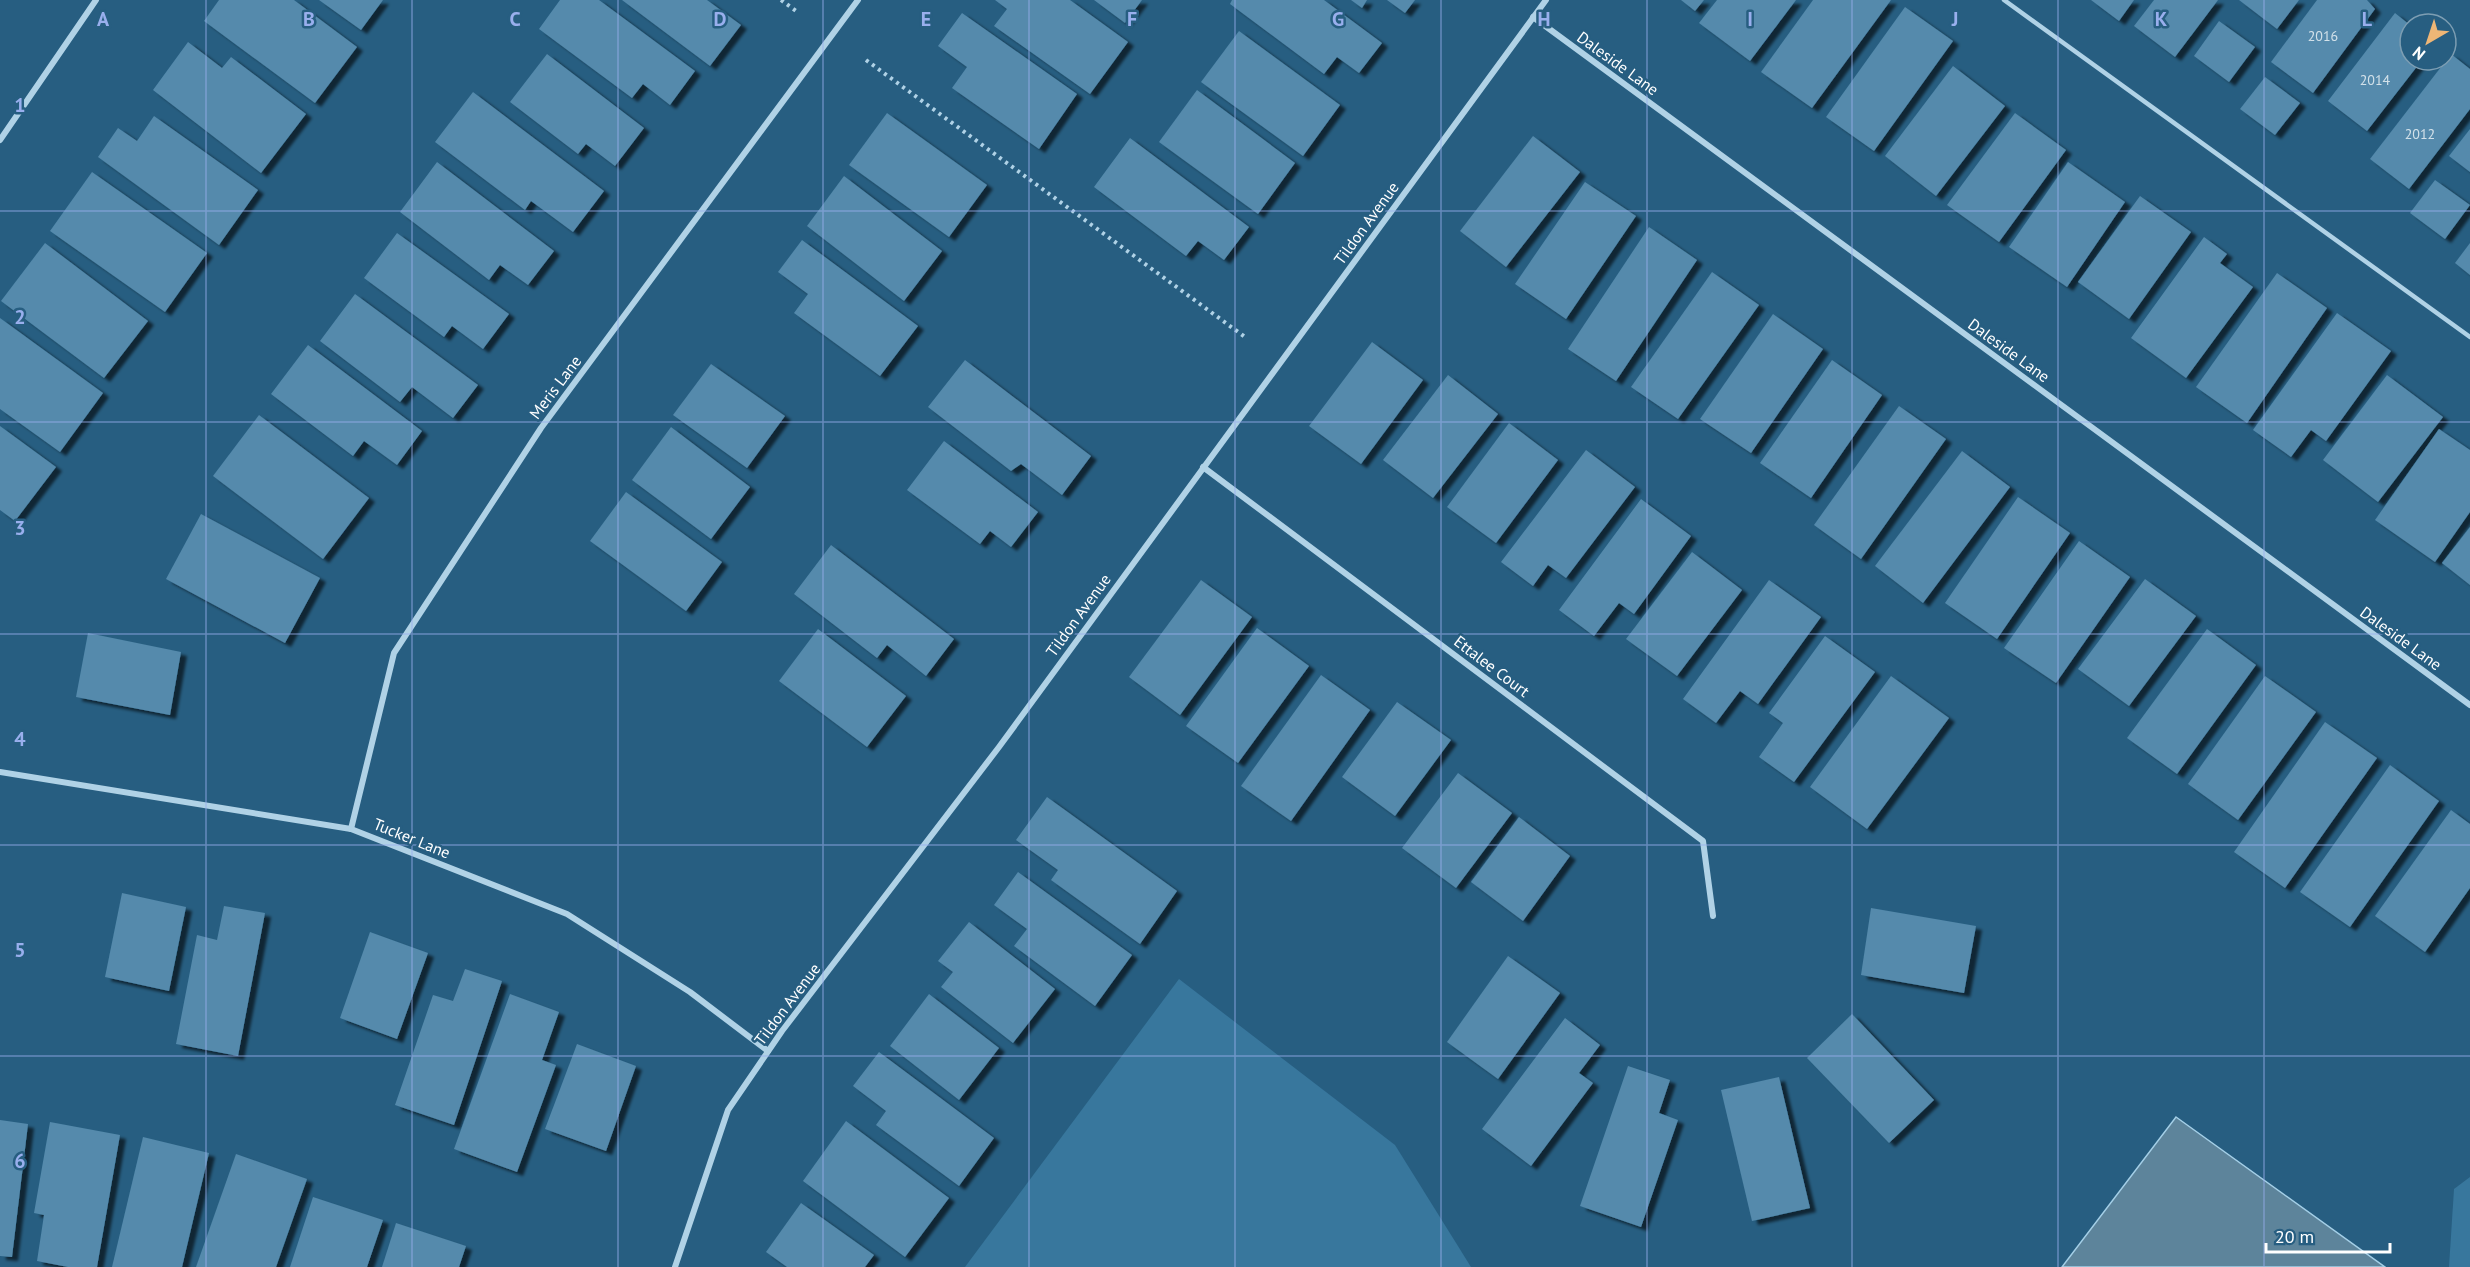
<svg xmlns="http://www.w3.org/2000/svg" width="2470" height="1267" font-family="'PT Sans',sans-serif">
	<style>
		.green { fill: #38779d }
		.water { fill: #5d849b; stroke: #a4cfe7; stroke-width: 1.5 }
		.building { fill: #548aac; filter: url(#shadow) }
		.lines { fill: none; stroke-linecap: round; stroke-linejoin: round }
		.path { stroke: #b0d2e6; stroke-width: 4; stroke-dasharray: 3 4.5; stroke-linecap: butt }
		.lane { stroke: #b0d2e6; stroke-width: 4.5 }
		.street { stroke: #b0d2e6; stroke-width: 6 }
		.grid { fill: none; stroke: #99afed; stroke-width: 1.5; stroke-opacity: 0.55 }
		.labels { text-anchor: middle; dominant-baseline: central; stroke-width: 5; stroke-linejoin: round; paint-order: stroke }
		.number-label { font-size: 14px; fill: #d4e2ea }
		.street-label { font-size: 16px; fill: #fff; stroke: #275e81 }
		.grid-label { font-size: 20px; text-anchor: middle; font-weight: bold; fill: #99afed; stroke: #275e81; stroke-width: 5; stroke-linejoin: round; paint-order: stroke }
	</style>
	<defs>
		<filter id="shadow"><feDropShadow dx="6" dy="4" stdDeviation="1.5" flood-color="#0009"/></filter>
	</defs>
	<rect width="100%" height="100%" fill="#275e81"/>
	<g class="green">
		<polygon points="1179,979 1395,1145 1471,1267 965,1267"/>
		<polygon points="2470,1177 2470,1267 2449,1267 2454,1189"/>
	</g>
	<polygon class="water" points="2176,1117 2385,1267 2062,1267"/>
	<g class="building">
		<polygon points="219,0 294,0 357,47 315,103 204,21"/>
		<polygon points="319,0 383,0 361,30"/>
		<polygon points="560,0 599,0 695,71 670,105 643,84 632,98 539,29"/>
		<polygon points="622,0 707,0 741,25 710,66"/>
		<polygon points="995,0 1070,0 1128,42 1090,94 994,26 1007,9"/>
		<polygon points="1094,0 1142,0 1125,23"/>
		<polygon points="1232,0 1324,0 1382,43 1359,73 1337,57 1324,74 1230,4"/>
		<polygon points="1351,0 1367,0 1362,8"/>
		<polygon points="1387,0 1415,0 1405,13"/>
		<polygon points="1681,0 1704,0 1695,11"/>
		<polygon points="1717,0 1796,0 1750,61 1699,23"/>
		<polygon points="1813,0 1891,0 1812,108 1761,72"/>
		<polygon points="2091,0 2134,0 2119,21"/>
		<polygon points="2154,0 2218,0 2175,57 2134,26"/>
		<polygon points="2239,0 2299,0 2277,29"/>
		<polygon points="2317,0 2367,0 2375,9 2313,93 2271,62"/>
		<polygon points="1905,7 1953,41 1874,151 1826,117"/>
		<polygon points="962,13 1077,94 1039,149 952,88 967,67 938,46"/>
		<polygon points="2395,13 2410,25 2410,60 2422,60 2367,131 2328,101"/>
		<polygon points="2219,21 2255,47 2229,82 2194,56"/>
		<polygon points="1239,31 1340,105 1303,156 1201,82"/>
		<polygon points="188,42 222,68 231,57 306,114 261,173 153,90"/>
		<polygon points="547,54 644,128 615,166 586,144 578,154 510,102"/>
		<polygon points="2451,54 2470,69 2470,109 2409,189 2370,159"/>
		<polygon points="1953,66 2005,106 1936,196 1885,156"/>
		<polygon points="2265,77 2300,103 2275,135 2240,109"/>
		<polygon points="1197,90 1295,163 1258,214 1159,142"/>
		<polygon points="473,92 604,191 573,232 531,201 525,210 435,142"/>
		<polygon points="887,113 987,185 949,237 849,165"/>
		<polygon points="2015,113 2066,150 1999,242 1947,205"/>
		<polygon points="154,116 258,190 219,245 98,157 118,128 137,141"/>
		<polygon points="2470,129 2470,172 2449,156"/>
		<polygon points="1533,136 1580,172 1506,267 1460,231"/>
		<polygon points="1130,138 1249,227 1224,260 1198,241 1186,256 1094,187"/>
		<polygon points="437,162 554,251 528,285 500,265 489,280 400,212"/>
		<polygon points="2068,162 2125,202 2067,287 2009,247"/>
		<polygon points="92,172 207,253 165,312 50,231"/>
		<polygon points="844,176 942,251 904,301 807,226"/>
		<polygon points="2435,180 2470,205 2445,239 2410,213"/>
		<polygon points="1585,182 1636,216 1566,319 1515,284"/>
		<polygon points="2140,196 2191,232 2129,319 2078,282"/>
		<polygon points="1649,227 1697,260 1616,381 1568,349"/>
		<polygon points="397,233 509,314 483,349 452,326 444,337 364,278"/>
		<polygon points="2204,237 2227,254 2220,263 2253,287 2186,378 2131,338"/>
		<polygon points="802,240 918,326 880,376 794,313 808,294 778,272"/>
		<polygon points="45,243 148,321 104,378 1,301"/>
		<polygon points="2470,243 2470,275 2455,263"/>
		<polygon points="1712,272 1759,305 1678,419 1631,387"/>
		<polygon points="2277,273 2327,308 2247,423 2196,387"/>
		<polygon points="355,294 478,385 453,418 412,387 400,402 320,341"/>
		<polygon points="2337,313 2391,351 2326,441 2311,430 2291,457 2253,430"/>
		<polygon points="1773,314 1823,349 1751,453 1700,419"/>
		<polygon points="0,318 103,393 60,452 0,409"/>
		<polygon points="1372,342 1423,380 1361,464 1309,426"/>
		<polygon points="308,345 422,431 397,465 364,441 353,456 271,394"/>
		<polygon points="965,360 1091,456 1062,495 1021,464 1011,471 928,407"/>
		<polygon points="1832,360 1882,395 1811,498 1760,463"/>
		<polygon points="711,364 785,416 747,468 673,415"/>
		<polygon points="1448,375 1498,414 1433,498 1383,460"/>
		<polygon points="2387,375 2443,417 2378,502 2323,460"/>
		<polygon points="1899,406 1946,439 1861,559 1814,525"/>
		<polygon points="259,415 369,498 323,559 213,476"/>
		<polygon points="1509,423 1558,460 1496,543 1447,507"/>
		<polygon points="0,426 56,467 15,521 0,510"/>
		<polygon points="671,427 750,487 711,539 632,480"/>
		<polygon points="2439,429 2470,450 2470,512 2435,562 2375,520"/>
		<polygon points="944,441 1038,512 1011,547 990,531 980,544 907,490"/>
		<polygon points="1586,450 1635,487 1566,578 1548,565 1533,586 1501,562"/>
		<polygon points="1962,451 2010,487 1923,603 1875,566"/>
		<polygon points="626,492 722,562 686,611 590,541"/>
		<polygon points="2018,497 2070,533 1997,639 1945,603"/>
		<polygon points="1641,499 1691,536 1634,614 1619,603 1594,636 1559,610"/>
		<polygon points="201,514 320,578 285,643 166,579"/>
		<polygon points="2470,527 2470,585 2442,563"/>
		<polygon points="2079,541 2130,577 2056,683 2004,648"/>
		<polygon points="831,545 954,639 926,676 887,645 877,658 794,594"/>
		<polygon points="1692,552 1742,590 1677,676 1626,639"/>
		<polygon points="2145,579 2196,616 2129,706 2078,669"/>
		<polygon points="1201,580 1252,617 1180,715 1129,677"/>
		<polygon points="1769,580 1821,617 1758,704 1740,691 1716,723 1683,699"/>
		<polygon points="1257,628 1309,666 1238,763 1186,726"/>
		<polygon points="818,629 906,696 867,747 779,681"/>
		<polygon points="2207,629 2256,665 2177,774 2127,738"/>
		<polygon points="88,633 181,652 170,715 76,697"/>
		<polygon points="1825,636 1875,672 1794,782 1759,757 1783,723 1769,713"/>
		<polygon points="1321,675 1370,710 1291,821 1241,786"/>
		<polygon points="1891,676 1949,718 1867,829 1810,787"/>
		<polygon points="2265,676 2316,712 2238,820 2188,784"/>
		<polygon points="1397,702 1451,740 1395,816 1342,777"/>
		<polygon points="2325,722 2377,758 2285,888 2234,852"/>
		<polygon points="2390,765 2439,801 2350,927 2300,892"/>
		<polygon points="1458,773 1512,813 1456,888 1402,848"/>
		<polygon points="1047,797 1177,891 1140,944 1051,880 1058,870 1016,840"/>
		<polygon points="2451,810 2470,824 2470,888 2425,952 2375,916"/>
		<polygon points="1519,817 1570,856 1523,921 1471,882"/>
		<polygon points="1018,872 1132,955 1095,1006 1014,946 1027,929 994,905"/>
		<polygon points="122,893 186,907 169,991 105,977"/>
		<polygon points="224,906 265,913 238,1056 176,1044 197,935 217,940"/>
		<polygon points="1871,908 1976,926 1964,993 1861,975"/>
		<polygon points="969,922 1055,989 1013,1043 941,987 953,972 938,961"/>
		<polygon points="370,932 428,953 397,1039 340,1018"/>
		<polygon points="1508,956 1560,993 1498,1079 1447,1042"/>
		<polygon points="465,969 502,981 454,1125 395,1105 433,995 453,1001"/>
		<polygon points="510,994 559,1012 542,1060 556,1065 517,1172 454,1149"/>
		<polygon points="929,994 999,1048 959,1100 890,1046"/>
		<polygon points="1852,1014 1934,1100 1889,1143 1807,1058"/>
		<polygon points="1565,1018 1600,1045 1579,1073 1593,1083 1531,1166 1482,1129"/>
		<polygon points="577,1044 636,1066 606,1151 545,1129"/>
		<polygon points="879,1052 994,1138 959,1186 876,1125 886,1111 853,1086"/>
		<polygon points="1628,1066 1670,1080 1659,1113 1678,1120 1641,1227 1580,1206"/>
		<polygon points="1779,1077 1810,1208 1752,1221 1721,1090"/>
		<polygon points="0,1120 28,1124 12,1257 0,1256"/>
		<polygon points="846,1121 949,1198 905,1257 803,1181"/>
		<polygon points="50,1122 120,1135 97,1267 68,1267 37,1261 44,1215 34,1213"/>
		<polygon points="143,1137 209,1153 182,1267 112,1267"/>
		<polygon points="236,1154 307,1179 276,1267 196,1267"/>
		<polygon points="313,1197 383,1220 367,1267 290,1267"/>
		<polygon points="801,1203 874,1255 865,1267 787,1267 766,1252"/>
		<polygon points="396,1223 466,1246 459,1267 382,1267"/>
	</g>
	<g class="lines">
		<g class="path">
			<polyline points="781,0 799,13"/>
			<polyline points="866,60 1245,337"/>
		</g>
		<polyline class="lane" points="2004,0 2470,337"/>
		<g class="street">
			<polyline points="1533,17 2470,705"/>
			<polyline points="0,140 96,0"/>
			<polyline points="1203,467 1703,841 1713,916"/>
			<polyline points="0,772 351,829 567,914 690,992 768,1051"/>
			<polyline points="351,829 394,653 541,428 858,0"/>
			<polyline points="675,1267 728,1110 782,1031 999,747 1546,0"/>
		</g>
	</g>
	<path class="grid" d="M206,0V1267M412,0V1267M618,0V1267M823,0V1267M1029,0V1267M1235,0V1267M1441,0V1267M1647,0V1267M1852,0V1267M2058,0V1267M2264,0V1267M0,211H2470M0,422H2470M0,634H2470M0,845H2470M0,1056H2470"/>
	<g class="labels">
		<g class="number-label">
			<text x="2323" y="36">2016</text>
			<text x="2375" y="80">2014</text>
			<text x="2420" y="134">2012</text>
		</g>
		<g class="street-label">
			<text transform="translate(1618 63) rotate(36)">Daleside Lane</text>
			<text transform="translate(1366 223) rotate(-54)">Tildon Avenue</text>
			<text transform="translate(2009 350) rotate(36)">Daleside Lane</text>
			<text transform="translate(555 387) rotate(-53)">Meris Lane</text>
			<text transform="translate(1078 615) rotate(-54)">Tildon Avenue</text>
			<text transform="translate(2401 638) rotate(36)">Daleside Lane</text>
			<text transform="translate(1492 666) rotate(37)">Ettalee Court</text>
			<text transform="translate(412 838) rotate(22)">Tucker Lane</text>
			<text transform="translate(787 1004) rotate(-53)">Tildon Avenue</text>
		</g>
	</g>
	<g class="grid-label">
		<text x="103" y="26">A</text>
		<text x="309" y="26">B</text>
		<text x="515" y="26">C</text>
		<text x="720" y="26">D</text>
		<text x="926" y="26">E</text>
		<text x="1132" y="26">F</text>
		<text x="1338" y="26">G</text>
		<text x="1544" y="26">H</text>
		<text x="1750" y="26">I</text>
		<text x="1955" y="26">J</text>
		<text x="2161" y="26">K</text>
		<text x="2367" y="26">L</text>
		<text x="20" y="112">1</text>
		<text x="20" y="324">2</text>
		<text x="20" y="535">3</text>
		<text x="20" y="746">4</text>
		<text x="20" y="957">5</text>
		<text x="20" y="1168">6</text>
	</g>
	<g transform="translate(2428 42) rotate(219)"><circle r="28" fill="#275e81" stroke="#7d9eb3" stroke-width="1.5"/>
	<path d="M0-4.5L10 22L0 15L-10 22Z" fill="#eeb676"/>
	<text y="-9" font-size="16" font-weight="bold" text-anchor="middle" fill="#ffffff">N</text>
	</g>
	<path d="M2266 1243v9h124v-9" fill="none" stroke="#ffffff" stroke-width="3"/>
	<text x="2275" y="1243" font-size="18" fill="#ffffff" stroke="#275e81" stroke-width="4.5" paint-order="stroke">20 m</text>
</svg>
